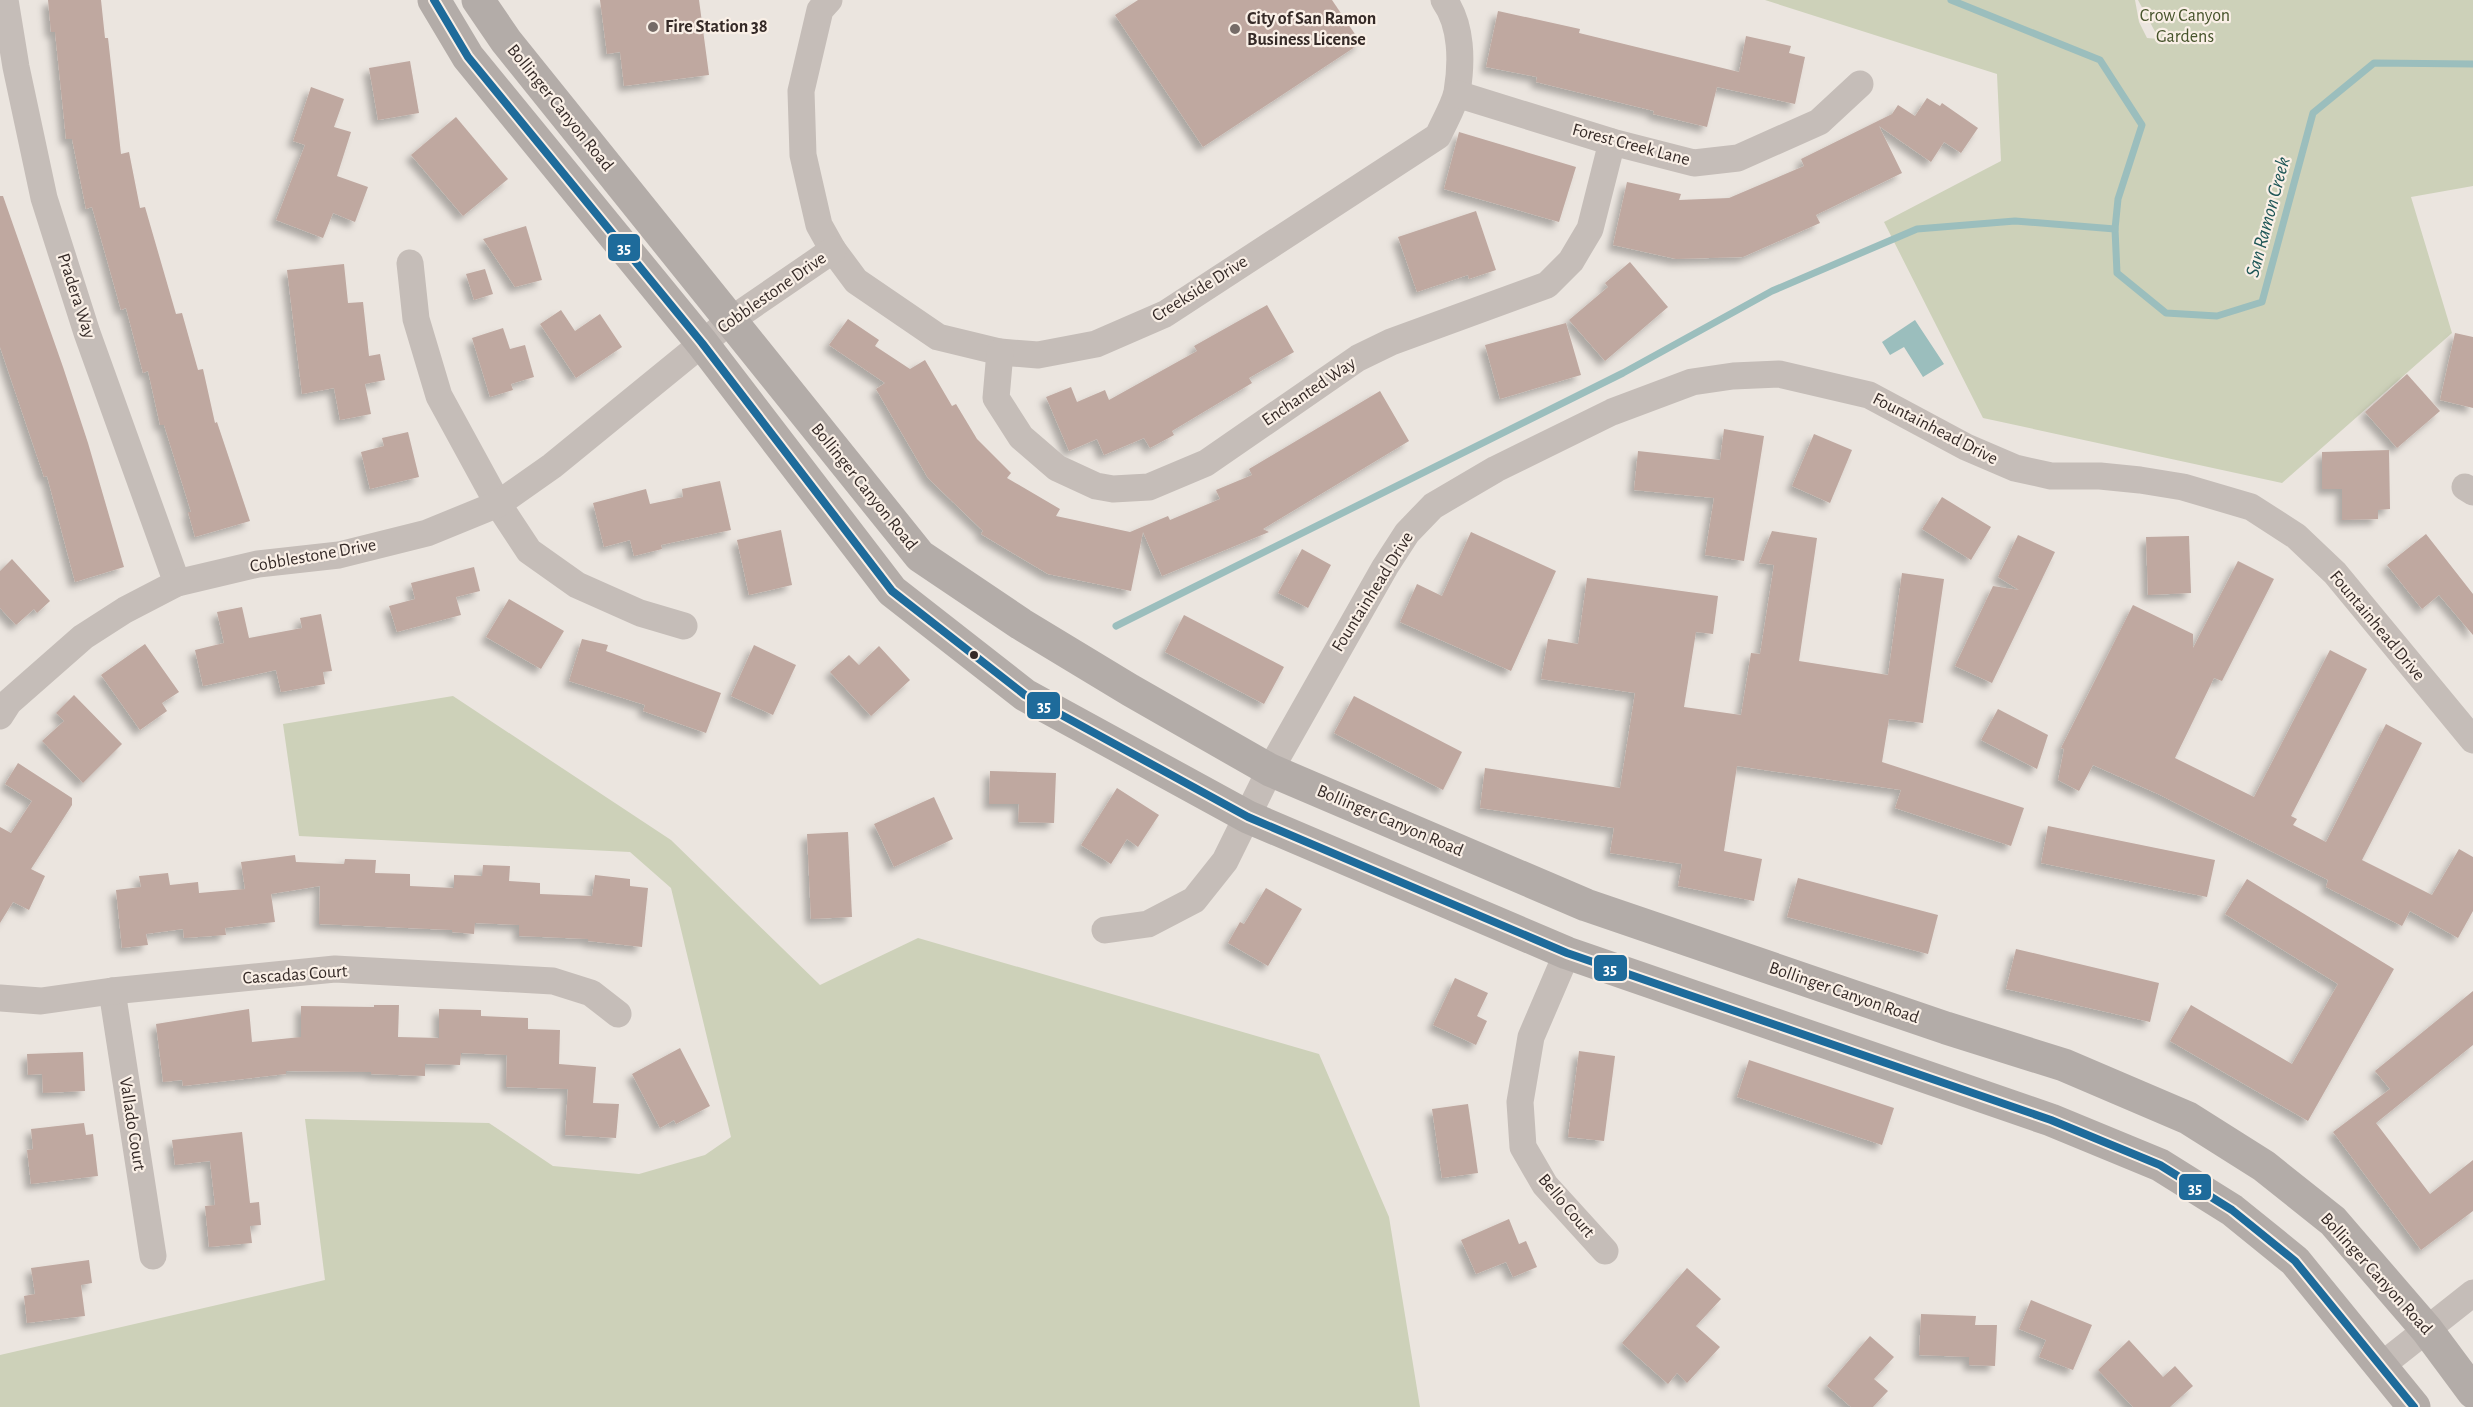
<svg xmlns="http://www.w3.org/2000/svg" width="2473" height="1407" font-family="'Alegreya Sans',sans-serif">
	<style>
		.green { fill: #cdd1b9 }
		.water { fill: #9bbebd }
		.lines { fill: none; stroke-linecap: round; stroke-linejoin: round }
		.stream { stroke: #9bbebd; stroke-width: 7 }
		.building { fill: #bfa8a0; filter: url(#shadow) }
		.minor { stroke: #c5bdb8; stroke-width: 27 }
		.major { stroke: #b3aca8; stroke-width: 33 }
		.bus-1-casing { stroke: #f9efe6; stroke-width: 12 }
		.bus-1 { stroke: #1e6b9b; stroke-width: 8 }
		.poi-dot { fill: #756b67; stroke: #f9efe6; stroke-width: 2 }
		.bus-dot { fill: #352a27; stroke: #f9efe6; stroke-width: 2 }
		.labels { text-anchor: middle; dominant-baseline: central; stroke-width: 4.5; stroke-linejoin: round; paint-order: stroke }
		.park-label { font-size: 18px; fill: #46532b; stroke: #f9efe6 }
		.poi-label { font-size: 18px; font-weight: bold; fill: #352a27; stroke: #f9efe6; text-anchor: start }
		.street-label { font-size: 18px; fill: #352a27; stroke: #f9efe6 }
		.water-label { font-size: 20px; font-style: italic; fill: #1d5556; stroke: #f9efe6 }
		.line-badge { stroke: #f9efe6; stroke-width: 2 }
		.badge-label { font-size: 16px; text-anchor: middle; font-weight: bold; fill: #fff }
	</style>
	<defs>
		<filter id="shadow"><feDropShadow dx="-5.5" dy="5.5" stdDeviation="3" flood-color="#0004"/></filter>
	</defs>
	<rect width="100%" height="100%" fill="#ebe5df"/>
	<g class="green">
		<polygon points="1765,0 2135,0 2139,22 2147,38 2159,39 2138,0 2473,0 2473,186 2411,197 2452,333 2282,483 1983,418 1884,222 2001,161 1997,74"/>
		<polygon points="453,696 671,840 820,985 918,938 1319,1054 1389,1217 1420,1407 0,1407 0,1355 325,1280 305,1119 489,1123 553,1166 639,1174 705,1155 731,1137 671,888 630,852 299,836 283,724"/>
	</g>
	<polygon class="water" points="1915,320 1944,364 1923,377 1904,347 1890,355 1882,342"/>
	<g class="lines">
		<g class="stream">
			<polyline points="1951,0 2100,60 2142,125 2118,199 2115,229 2117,273 2166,313 2217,316 2262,302 2313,113 2374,63 2473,64"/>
			<polyline points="1116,626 1623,373 1772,291 1917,229 2015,221 2115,229"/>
		</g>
	</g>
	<g class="building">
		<polygon points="48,0 101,0 105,38 108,38 121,154 129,152 140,208 145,207 176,314 182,313 198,370 203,369 215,423 217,422 250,521 195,537 188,512 191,512 164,425 160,425 148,371 143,373 126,308 121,310 92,207 86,209 72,139 66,139 55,32 51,32"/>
		<polygon points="600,0 699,0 709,75 624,86 620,52 607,54"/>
		<polygon points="1138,0 1332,0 1361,43 1203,147 1115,15"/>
		<polygon points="1498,11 1580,29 1579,33 1739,72 1746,36 1791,46 1789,53 1805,57 1795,104 1717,87 1707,127 1653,114 1654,111 1536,82 1537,77 1486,67"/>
		<polygon points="410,61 419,113 378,120 369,68"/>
		<polygon points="311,87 344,99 334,127 351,132 337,176 368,187 355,222 333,213 323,238 276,220 305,145 293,141"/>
		<polygon points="1927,98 1940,106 1942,103 1978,128 1961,153 1944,142 1931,162 1879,126 1902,173 1816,215 1820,223 1743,257 1676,259 1613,245 1627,182 1681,194 1679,200 1729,198 1804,166 1801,159 1892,114 1898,105 1915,116"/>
		<polygon points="456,117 508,179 463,216 411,155"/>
		<polygon points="1459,132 1576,167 1559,222 1444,189"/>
		<polygon points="0,196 3,196 63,367 88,443 124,567 75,582 47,476 44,477 0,347"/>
		<polygon points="1476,211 1496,270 1469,279 1468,275 1417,292 1398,237"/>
		<polygon points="526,226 542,280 515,287 483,239"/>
		<polygon points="1630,262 1668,307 1605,361 1569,320 1608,287 1605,283"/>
		<polygon points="344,264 348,303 363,302 369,356 380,354 385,380 365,384 371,414 340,420 334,388 302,394 287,270"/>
		<polygon points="485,269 493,294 474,300 466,274"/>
		<polygon points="1267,305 1294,352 1249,378 1252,383 1172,431 1174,435 1150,448 1144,438 1104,455 1097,439 1069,451 1046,397 1071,387 1077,402 1105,390 1109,400 1197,351 1194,346"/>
		<polygon points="561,310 575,331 600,314 622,347 576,378 540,324"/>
		<polygon points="848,319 879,340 875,346 910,369 925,360 952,406 956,404 977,439 1011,473 1007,478 1060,509 1056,516 1130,532 1168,516 1170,520 1220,499 1216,490 1252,475 1249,469 1380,391 1409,441 1263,529 1269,532 1162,576 1143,532 1131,591 1048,574 981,534 983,531 928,478 876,389 885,383 829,345"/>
		<polygon points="1566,323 1581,375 1500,399 1485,345"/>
		<polygon points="503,328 510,349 525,345 534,377 511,384 513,390 490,397 472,338"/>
		<polygon points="2455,333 2473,337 2473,408 2440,400"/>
		<polygon points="2407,374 2440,411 2397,448 2365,412"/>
		<polygon points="1724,429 1764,436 1744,561 1705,555 1714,498 1634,490 1638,451 1720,460"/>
		<polygon points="408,432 419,477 370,489 361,452 384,446 382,438"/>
		<polygon points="1814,434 1852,450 1830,503 1792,486"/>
		<polygon points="2389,450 2390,509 2378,510 2378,519 2342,520 2342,489 2322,489 2322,452"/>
		<polygon points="720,481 731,530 661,545 662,549 634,556 630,540 604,547 593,503 646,489 650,504 683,497 682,489"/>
		<polygon points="1942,497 1991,527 1971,560 1922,529"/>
		<polygon points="781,530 792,585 749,595 737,540"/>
		<polygon points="1772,531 1817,538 1799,661 1888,675 1902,573 1944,579 1923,723 1889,719 1882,762 2024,808 2011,846 1895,808 1901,790 1737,766 1724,851 1762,859 1754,901 1678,886 1682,864 1610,853 1614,828 1480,808 1485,768 1620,788 1635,693 1541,679 1548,639 1578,644 1587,578 1718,596 1713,634 1696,632 1684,707 1741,715 1751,653 1760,654 1774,565 1759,563"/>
		<polygon points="1471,532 1556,571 1511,671 1400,622 1417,584 1442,596"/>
		<polygon points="2426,534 2473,594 2473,635 2439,595 2422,609 2387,565"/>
		<polygon points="2018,535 2055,552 1992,683 1955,666 1993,586 2019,590 1998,577"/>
		<polygon points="2189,536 2191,593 2148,595 2146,537"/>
		<polygon points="1302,549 1331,565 1308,608 1278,593"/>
		<polygon points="12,559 50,601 37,613 34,609 16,625 0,608 0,571"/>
		<polygon points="2238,561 2274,579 2222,681 2214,678 2175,758 2254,797 2330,650 2367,669 2291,816 2297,819 2293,825 2326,842 2386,724 2422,743 2362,860 2432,895 2459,849 2473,857 2473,911 2458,938 2410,911 2402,926 2326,887 2328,880 2158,794 2093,765 2079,791 2058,780 2064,749 2061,748 2133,605 2193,634 2193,648"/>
		<polygon points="474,567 480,591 456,597 461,615 397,632 389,606 415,599 411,583"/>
		<polygon points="509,599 564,631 541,669 486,637"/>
		<polygon points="242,607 249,638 302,628 300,618 321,614 332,671 323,672 325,684 281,692 276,670 203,686 195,650 224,643 217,612"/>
		<polygon points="1184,615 1284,667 1264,704 1165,652"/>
		<polygon points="582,639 608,645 606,651 721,693 706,733 643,711 645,705 569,681"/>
		<polygon points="145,644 179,692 162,703 167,711 140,730 101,675"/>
		<polygon points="754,645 796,665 773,715 731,696"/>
		<polygon points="879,646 910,680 871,716 830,672 849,655 859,665"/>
		<polygon points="74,695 122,744 83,783 42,741 64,721 56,713"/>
		<polygon points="1354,696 1462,752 1443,790 1334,733"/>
		<polygon points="1998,709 2048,735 2037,769 1981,740"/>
		<polygon points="18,763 72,798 72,805 31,869 45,876 29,910 13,902 0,923 0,827 11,833 32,801 5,784"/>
		<polygon points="990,771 1056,773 1054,823 1018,822 1019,804 989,804"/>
		<polygon points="1117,788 1159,815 1138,847 1127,839 1111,864 1081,845"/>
		<polygon points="934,797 953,839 894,867 874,824"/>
		<polygon points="2048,826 2215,860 2207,897 2041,863"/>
		<polygon points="848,832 852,917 811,919 807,834"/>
		<polygon points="295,855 296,862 344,864 345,859 376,860 375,873 410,874 410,886 454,888 454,875 482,876 483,865 510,866 509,881 540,883 540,894 592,896 595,875 630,879 630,886 648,888 642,947 588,941 588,939 519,936 519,925 475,923 474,934 452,932 452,930 319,924 320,886 271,894 275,922 225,928 226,935 184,938 183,929 146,934 148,945 122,948 116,890 141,887 139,876 168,873 170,885 198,882 199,893 245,889 241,862"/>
		<polygon points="1798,878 1938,915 1928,954 1787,917"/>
		<polygon points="2247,879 2394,969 2308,1121 2170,1041 2191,1005 2292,1064 2338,984 2225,914"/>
		<polygon points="1266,888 1302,909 1268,966 1228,943 1240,922 1244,924"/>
		<polygon points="2016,949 2159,983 2150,1022 2006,989"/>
		<polygon points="1455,978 1488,993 1477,1016 1487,1021 1476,1045 1433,1025"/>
		<polygon points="2473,991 2473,1045 2376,1123 2430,1194 2473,1160 2473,1211 2421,1250 2333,1132 2390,1089 2375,1071"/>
		<polygon points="374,1005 399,1005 398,1037 439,1038 439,1009 481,1010 481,1016 528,1018 528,1029 560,1030 559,1064 596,1067 593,1103 619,1104 616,1138 565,1135 568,1089 506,1087 507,1055 461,1053 460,1065 425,1064 425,1076 371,1074 371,1072 286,1071 286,1074 183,1086 182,1080 163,1082 156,1024 249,1009 252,1042 301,1037 301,1006 374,1007"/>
		<polygon points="680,1048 710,1106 676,1124 674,1120 660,1128 632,1074"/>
		<polygon points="1579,1051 1615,1056 1604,1141 1568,1137"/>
		<polygon points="83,1052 85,1091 43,1093 42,1074 28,1075 27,1054"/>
		<polygon points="1749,1060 1894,1108 1882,1145 1737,1097"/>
		<polygon points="1468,1104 1478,1173 1442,1178 1432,1109"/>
		<polygon points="84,1123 86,1135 93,1134 98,1176 31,1184 27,1150 33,1149 31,1129"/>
		<polygon points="242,1132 250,1203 259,1202 261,1225 250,1226 252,1243 209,1247 205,1206 215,1205 210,1161 175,1165 172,1140"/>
		<polygon points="1509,1219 1519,1244 1526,1241 1537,1267 1513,1277 1506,1262 1476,1274 1461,1240"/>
		<polygon points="89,1260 92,1283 81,1285 85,1316 27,1323 24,1296 35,1294 31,1268"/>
		<polygon points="1687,1268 1721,1299 1696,1326 1720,1347 1687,1383 1677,1373 1668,1384 1622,1343"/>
		<polygon points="2031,1300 2092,1325 2073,1370 2039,1357 2046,1340 2019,1329"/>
		<polygon points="1921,1314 1976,1316 1975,1325 1997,1325 1995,1366 1969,1365 1969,1357 1919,1355"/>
		<polygon points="1870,1336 1894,1357 1874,1379 1888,1391 1873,1407 1851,1407 1827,1386"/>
		<polygon points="2129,1340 2163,1377 2175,1366 2193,1386 2170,1407 2133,1407 2098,1370"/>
	</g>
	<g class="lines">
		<g class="minor">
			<polyline points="5,0 16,67 44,198 87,333 177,583"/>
			<path d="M829,0L820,10L801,91L803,155L819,225L833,250L856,281L938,337L1000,352L1038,355L1096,344L1165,314L1438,136C1444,122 1454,106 1457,92C1462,62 1462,25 1444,0"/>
			<polyline points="1457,94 1612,142 1694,163 1738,158 1819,122 1860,84"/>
			<polyline points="410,263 416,319 439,396 498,504 529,551 577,585 640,613 684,626"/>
			<polyline points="1000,352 996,398 1021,437 1057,468 1096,486 1113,489 1149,487 1206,463 1358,358 1391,342 1547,285 1571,261 1590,229 1612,142"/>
			<polyline points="2465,487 2473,492"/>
			<polyline points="0,716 9,702 83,637 125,610 177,583 258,564 339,555 427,533 498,504 552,466 731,320 833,250"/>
			<polyline points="1105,930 1148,924 1194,900 1225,861 1270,770 1385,567 1407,533 1433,506 1496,469 1612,412 1692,382 1733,376 1779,374 1869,395 1966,447 2015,468 2051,476 2100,476 2140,480 2183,487 2251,507 2296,536 2335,573 2473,740"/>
			<polyline points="1567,953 1531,1037 1520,1102 1523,1147 1545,1185 1605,1251"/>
			<polyline points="112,991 153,1256"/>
			<polyline points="0,998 41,1001 112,991 335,969 553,981 591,993 618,1014"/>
			<polyline points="2382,1365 2473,1293"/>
		</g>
		<g class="major">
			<polyline points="434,0 468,57 702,343 892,591 1025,695 1248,817 1567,953 2051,1120 2160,1165 2232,1210 2295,1261 2414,1407"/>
			<polyline points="478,0 506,41 920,556 1021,624 1130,690 1270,770 1586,905 1946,1028 2064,1065 2188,1118 2264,1166 2333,1221 2427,1330 2473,1392"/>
		</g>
		<g class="bus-1-casing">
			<polyline id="bus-1" points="434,0 468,57 702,343 892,591 1025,695 1248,817 1567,953 2051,1120 2160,1165 2232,1210 2295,1261 2414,1407"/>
		</g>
		<use href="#bus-1" class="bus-1"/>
	</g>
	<g class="poi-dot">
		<circle cx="653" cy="27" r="6"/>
		<circle cx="1235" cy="29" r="6"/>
	</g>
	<circle class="bus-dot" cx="974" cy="655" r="5"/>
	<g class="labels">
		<g class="park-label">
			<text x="2185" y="16">Crow Canyon<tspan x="2185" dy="21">Gardens</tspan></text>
		</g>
		<g class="poi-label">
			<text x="1247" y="19">City of San Ramon<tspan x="1247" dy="21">Business License</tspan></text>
			<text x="665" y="27">Fire Station 38</text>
		</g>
		<g class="street-label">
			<text transform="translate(560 108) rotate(51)">Bollinger Canyon Road</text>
			<text transform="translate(1631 145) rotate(15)">Forest Creek Lane</text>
			<text transform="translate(1200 289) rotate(-32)">Creekside Drive</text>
			<text transform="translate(772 293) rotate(-35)">Cobblestone Drive</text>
			<text transform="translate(76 296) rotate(72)">Pradera Way</text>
			<text transform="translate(1309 392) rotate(-34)">Enchanted Way</text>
			<text transform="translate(1935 429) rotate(27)">Fountainhead Drive</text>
			<text transform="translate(864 487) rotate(51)">Bollinger Canyon Road</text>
			<text transform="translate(313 556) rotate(-10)">Cobblestone Drive</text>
			<text transform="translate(1373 592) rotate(-58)">Fountainhead Drive</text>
			<text transform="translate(2377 626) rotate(50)">Fountainhead Drive</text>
			<text transform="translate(1390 821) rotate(23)">Bollinger Canyon Road</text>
			<text transform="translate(295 975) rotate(-4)">Cascadas Court</text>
			<text transform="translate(1844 993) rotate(19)">Bollinger Canyon Road</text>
			<text transform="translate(132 1124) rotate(81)">Vallado Court</text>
			<text transform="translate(1566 1206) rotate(50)">Bello Court</text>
			<text transform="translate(2376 1274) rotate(48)">Bollinger Canyon Road</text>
		</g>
		<g class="water-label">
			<text transform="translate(2268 217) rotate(-75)">San Ramon Creek</text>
		</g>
	</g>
	<g class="line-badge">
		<rect x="607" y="233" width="34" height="29" rx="6" fill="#1e6b9b"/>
		<rect x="1026" y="691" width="35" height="29" rx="6" fill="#1e6b9b"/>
		<rect x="1593" y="954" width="35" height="28" rx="6" fill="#1e6b9b"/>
		<rect x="2178" y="1173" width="34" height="28" rx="6" fill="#1e6b9b"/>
	</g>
	<g class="badge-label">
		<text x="624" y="253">35</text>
		<text x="1044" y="711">35</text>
		<text x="1610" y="974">35</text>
		<text x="2195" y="1193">35</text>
	</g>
</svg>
